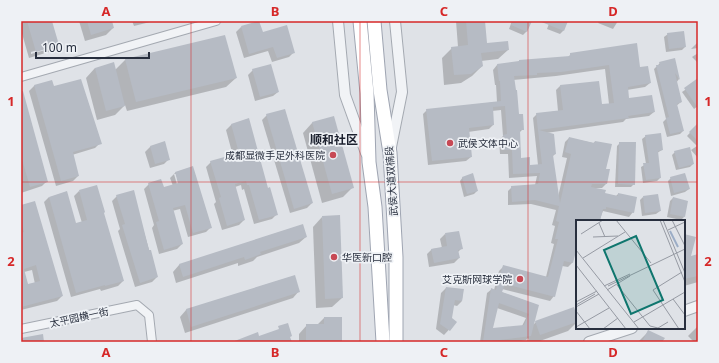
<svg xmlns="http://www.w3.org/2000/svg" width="719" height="363" font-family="'Noto Sans','Noto Sans SC',sans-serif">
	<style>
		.shadow { fill: #0003; fill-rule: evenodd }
		.building { fill: #b6bbc4; fill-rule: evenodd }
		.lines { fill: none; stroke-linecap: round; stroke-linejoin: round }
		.minor-casing { stroke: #a4a9b1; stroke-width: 10 }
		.tertiary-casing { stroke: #a4a9b1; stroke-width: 12 }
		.primary-casing { stroke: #9fa5b2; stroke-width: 15 }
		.minor { stroke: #f1f3f6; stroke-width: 8 }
		.tertiary { stroke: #f1f3f6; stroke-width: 10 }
		.primary { stroke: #fff; stroke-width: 13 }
		.grid { fill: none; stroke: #d62828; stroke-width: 1; stroke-opacity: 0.55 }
		.poi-dot { fill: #c74955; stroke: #eef1f5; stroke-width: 1.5 }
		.labels { text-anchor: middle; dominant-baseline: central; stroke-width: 3.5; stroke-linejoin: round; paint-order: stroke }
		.poi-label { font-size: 10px; fill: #282f3e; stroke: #eef1f5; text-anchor: start }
		.street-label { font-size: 10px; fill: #282f3e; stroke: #eef1f5 }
		.quarter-label { font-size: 12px; font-weight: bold; fill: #1b202e; stroke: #eef1f5 }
		.inset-river { fill: none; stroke: #9badc6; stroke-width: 2 }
		.inset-road { fill: none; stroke: #969aa3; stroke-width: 1 }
		.view { fill: #0f766e; fill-opacity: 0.15; stroke: #0f766e; stroke-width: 2 }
		.inset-edge { fill: none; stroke: #282f3e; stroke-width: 2 }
		.neatline { fill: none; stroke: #d62828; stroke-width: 1.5 }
		.grid-label { font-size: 13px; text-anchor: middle; font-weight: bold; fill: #d62828 }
	</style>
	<rect width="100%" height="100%" fill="#dfe2e7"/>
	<g class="shadow">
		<path d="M21,21H51L58,45L52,51L29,58L21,30ZM52,46V48L31,54V52Z"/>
		<polygon points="79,21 111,21 113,28 106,35 85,41"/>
		<polygon points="132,21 154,21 134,26"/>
		<polygon points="456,21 484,21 486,45 508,50 498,59 481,61 482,66 472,76 461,83 444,85 442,58 452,48 458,47"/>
		<polygon points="512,21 531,21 526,32 523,35 509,29"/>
		<polygon points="550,21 567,21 563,31 560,34 547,29"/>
		<polygon points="599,21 618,21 613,29 598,23"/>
		<polygon points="241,27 262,33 294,52 289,57 272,62 268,51 244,58 236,32"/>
		<polygon points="668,34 685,47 682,50 666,52 664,37"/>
		<polygon points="698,42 698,48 691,49"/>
		<polygon points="698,53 698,63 692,57"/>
		<path d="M571,54L639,68L650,83L645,87L627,90L628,100L654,112L649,116L626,119L623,122L546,133L555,154L552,157L558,197L567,158L562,157L565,142L569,138L593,143L595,142L605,170L606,184L602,188H595L604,194L616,196L618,194L633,212L629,217L603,211L599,221H577V250L575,249L572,263L568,267L562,266L554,296L550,301L502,289L501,292L537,305L533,325L536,322L577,319V322L568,331L537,342H530L528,338L526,340L514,342H480L487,293L492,289L494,290L499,271L503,267L546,277L554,244L551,243L555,226L552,225L556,210L531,204L508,205V191L512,187L535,185L537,176L509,178L508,154H500L499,140L503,136L501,110L492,111L493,125L489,129L468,132L471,157L466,161L428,165L423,114L427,110L497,102L496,85H495L493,70L497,65L568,57ZM605,69L609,104L601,105L598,82L560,86L556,90L558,111L537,114L533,118L538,165L529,166L521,159L519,133L523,129L518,115L513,80L556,76ZM497,308L526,318L522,326L492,329Z"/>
		<polygon points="125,60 236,78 226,87 127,111 125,105 115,115 97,120 86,78 95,68 115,70"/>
		<polygon points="674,60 679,79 676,83 681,102 676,106 683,131 680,134 667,137 663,122 666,119 654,69 660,63"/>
		<polygon points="253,70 278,92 273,96 255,101 248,75"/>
		<polygon points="52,81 53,88 100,143 95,148 72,155 78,176 73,181 56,186 29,91 34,86"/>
		<polygon points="698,81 698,106 694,109 682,92"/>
		<polygon points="21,88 47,181 42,186 21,193"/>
		<polygon points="267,115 312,203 307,208 290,213 262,120"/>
		<polygon points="333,117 353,187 343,197 322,203 303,133 312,123"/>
		<polygon points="248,120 267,189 276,215 272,219 254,224 244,189 242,190 241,185 235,187 244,220 239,225 222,230 214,204 216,202 206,167 211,162 233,156 226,130 231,125"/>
		<polygon points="698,124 698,158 691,150 697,146 687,136"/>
		<polygon points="646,136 662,150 657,153 660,178 657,181 643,183 641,167 646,164 642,139"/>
		<polygon points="164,143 169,159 164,164 150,168 145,152 150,147"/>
		<polygon points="620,143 634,184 631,187 615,187 617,146"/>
		<polygon points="675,152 693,164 690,167 676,170 672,155"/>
		<path d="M192,168L211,227L206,232L188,237L180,209L172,211L182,244L177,249L159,254L152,228L154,225L144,189L149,184L163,189L173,186L170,178L175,173ZM174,174H176L180,188H178Z"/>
		<polygon points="463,177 477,191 474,194 464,197 460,181"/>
		<polygon points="671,178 689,189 685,192 671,196 668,181"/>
		<polygon points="79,191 103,213 123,281 118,286 101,291 100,289 71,297 44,202 49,197 76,224 82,223 74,196"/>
		<polygon points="117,196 139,215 157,277 152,282 135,287 118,231 120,229 112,201"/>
		<polygon points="643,197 660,211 656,214 642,216 640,200"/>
		<polygon points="673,198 684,217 681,220 667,217 670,201"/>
		<path d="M21,206L62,296L57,301L21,310ZM32,270L35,284L28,286L24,272Z"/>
		<polygon points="322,217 342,298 332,307 316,308 313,227"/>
		<polygon points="302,225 306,237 299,243 257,257 253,261 238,266 238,263 176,283 173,272 179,265"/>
		<polygon points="445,234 462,248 458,252 459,258 454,263 429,267 427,254 432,249 442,248 440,239"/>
		<polygon points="684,235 686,259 698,255 698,282 684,286"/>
		<polygon points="294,276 299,291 293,298 185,333 180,317 186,310"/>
		<polygon points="446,288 463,290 462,301 457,306 453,305 451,319 456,322 444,335 436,329 441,293"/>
		<polygon points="324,318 341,342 299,342 299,334 307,325 317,325"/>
		<polygon points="698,326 698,342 694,342 688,336"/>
		<polygon points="649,331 661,342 638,342"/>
	</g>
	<g class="building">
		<polygon points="27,21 52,21 59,45 36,52"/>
		<polygon points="87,21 112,21 114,28 91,35"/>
		<polygon points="259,21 263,32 287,25 295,53 277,58 273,47 249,54 241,26"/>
		<polygon points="466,21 485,21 487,43 508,41 509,50 481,53 483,66 471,74 454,75 451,47 468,45"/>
		<polygon points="513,21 532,21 527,32 511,25"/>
		<polygon points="539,21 568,21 564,31"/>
		<polygon points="684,31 686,47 669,49 667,33"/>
		<polygon points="225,35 237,78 136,102 125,59"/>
		<path d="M637,43L640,67L648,66L651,83L628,87L629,98L652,95L655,112L628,116L629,118L539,130L554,134L556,154L553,155L560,203L571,154L565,152L569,137L594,143L595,141L612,144L606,169H610L607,184H592L591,187L606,190L605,193L618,196V193L637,197L634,213L606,207V209H603L600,221H577V247L573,263L564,261L555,297L505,284L502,292L539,305L531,336L483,342L491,288L496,290L503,265L548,277L558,239H555L559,222L556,221L559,206L535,200L512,202L511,186L538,184L540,173L513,174L512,150H504L503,135L507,134L505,106L493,107L494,125L469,128L472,157L432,161L426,109L501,101L500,81H499L497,64L519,61V60L570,56V53ZM609,65L614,103L602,104L599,81L560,85L563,110L536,113L542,164L530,165V157L521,158L520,130H524L523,114H519L517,90H516L514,76L537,75V73L561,72ZM499,303L529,314L524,325L493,328Z"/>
		<polygon points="675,58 680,80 675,73 682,102 677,104 684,131 670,134 666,118 669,117 656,65 660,65 659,62"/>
		<polygon points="114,62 125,106 106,111 95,68"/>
		<polygon points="271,64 279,92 260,97 252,69"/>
		<polygon points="698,78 698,108 684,88"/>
		<polygon points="81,79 102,144 73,152 79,176 61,181 34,85 52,80 54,86"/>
		<polygon points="21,91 23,91 48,182 30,187 21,156"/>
		<polygon points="285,109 313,203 294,209 266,114"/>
		<polygon points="334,116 354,188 332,194 312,122"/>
		<polygon points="249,118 268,188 270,187 278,215 259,220 249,185 247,185 246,181 235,184 245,220 227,226 219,198 221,197 210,161 239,153 231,124"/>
		<polygon points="698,123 698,141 689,132"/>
		<polygon points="661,133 663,150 658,151 661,178 646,180 643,163 649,163 645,135"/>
		<polygon points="165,141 170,160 155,164 150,146"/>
		<polygon points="619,142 636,142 635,185 618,184"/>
		<polygon points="690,147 694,164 679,168 674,151"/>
		<polygon points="193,166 212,228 193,233 185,205 173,208 183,244 164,250 156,222 159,221 148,183 161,179 164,187 178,183 175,172"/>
		<polygon points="473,173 478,191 467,194 462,177"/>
		<polygon points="685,173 690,189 674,193 670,177"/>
		<polygon points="97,185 105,212 104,213 124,281 105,286 105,285 76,293 49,197 67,191 76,223 87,220 79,190"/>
		<polygon points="134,190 149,250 151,250 158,277 140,283 122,225 125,224 116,195"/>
		<polygon points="658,194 661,211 645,213 643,196"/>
		<polygon points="673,197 688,201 685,217 670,214"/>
		<path d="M35,201L63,296L21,307V233L24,232L21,222V205ZM36,265L40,281L28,284L24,269Z"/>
		<polygon points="340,215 343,298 325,299 322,216"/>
		<polygon points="303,224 307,237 260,252 261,254 245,260 244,257 183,277 179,264"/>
		<polygon points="459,231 463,249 458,250 460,258 434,263 431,249 447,246 445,233"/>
		<polygon points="684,234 696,237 691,256 698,254 698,276 684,279"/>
		<polygon points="295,275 300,292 191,327 186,309"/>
		<polygon points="446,287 464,289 462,301 455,300 452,318 457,322 450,331 440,324"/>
		<polygon points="574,307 577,316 577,322 540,335 535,321"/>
		<polygon points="324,317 342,317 342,342 306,342 306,324 324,324"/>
		<polygon points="288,323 292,336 290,337 292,342 232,342 258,332 259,336 279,329 278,326"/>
		<polygon points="648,330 665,338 662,342 642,342"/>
		<polygon points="43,334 44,342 21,342 21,338"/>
	</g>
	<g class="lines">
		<g class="minor-casing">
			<g id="minor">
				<polyline points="21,77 216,21"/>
				<polyline points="21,329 137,305 149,315 152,342"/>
			</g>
		</g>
		<g class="tertiary-casing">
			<g id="tertiary">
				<polyline points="338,21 345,95 366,153"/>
				<polyline points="391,147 402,92 395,21"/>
				<polyline points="684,311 698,306"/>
				<polyline points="589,342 632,328"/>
			</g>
		</g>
		<g class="primary-casing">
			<g id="primary">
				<polyline points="360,21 367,93 369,162 375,207 383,342"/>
				<polyline points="374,21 380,90 390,153 396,257 396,342"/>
			</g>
		</g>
		<use href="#minor" class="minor"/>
		<use href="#tertiary" class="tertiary"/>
		<use href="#primary" class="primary"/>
	</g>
	<path class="grid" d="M191,21V342M360,21V342M528,21V342M21,182H698"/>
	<g class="poi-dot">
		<circle cx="450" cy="143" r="4"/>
		<circle cx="333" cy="155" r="4"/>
		<circle cx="334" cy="257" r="4"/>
		<circle cx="520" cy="279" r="4"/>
	</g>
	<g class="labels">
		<g class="poi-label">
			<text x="458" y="143">武侯文体中心</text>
			<text x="325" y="155" text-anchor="end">成都显微手足外科医院</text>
			<text x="342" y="257">华医新口腔</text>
			<text x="512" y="279" text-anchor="end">艾克斯网球学院</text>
		</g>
		<g class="street-label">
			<text transform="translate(391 181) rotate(-94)">武侯大道双楠段</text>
			<text transform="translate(79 317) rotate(-12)">太平园横一街</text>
		</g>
		<g class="quarter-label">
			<text x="334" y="139">顺和社区</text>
		</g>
	</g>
	<g transform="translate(576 220)">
		<rect width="109" height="109" fill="#dfe2e7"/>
		<path class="inset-river" d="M94,11L102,27"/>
		<path class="inset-road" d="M40,0L75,43M84,0L109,62M87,0L109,53M96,0L109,26M23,3L29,17M92,10L109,2M5,14L27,0M17,17L42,16M0,30L63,109M7,38L49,12M0,45L50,109M41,65L74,106L82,108L92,102M28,66L54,54M32,66L109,29M31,70L54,56M97,79L109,95M0,82L21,71M0,85L19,74M0,87L23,74M0,91L14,109M58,102L109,72M0,107L33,88M27,109L42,98M103,109L77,70L106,52"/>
		<path class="view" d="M60,16L87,80L55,94L28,30Z"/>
		<rect width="109" height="109" class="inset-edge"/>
	</g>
	<rect width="719" height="363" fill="none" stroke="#eef1f5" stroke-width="44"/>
	<path d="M36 52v6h113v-6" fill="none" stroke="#282f3e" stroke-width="2"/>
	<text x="42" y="52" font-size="12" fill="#282f3e" stroke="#eef1f5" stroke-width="3" paint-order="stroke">100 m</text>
	<rect x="22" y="22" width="675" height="319" class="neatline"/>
	<g class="grid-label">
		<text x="106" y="16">A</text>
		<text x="275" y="16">B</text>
		<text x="444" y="16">C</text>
		<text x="613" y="16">D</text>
		<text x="11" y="106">1</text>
		<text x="708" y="106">1</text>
		<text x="11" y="266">2</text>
		<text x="708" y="266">2</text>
		<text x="106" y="357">A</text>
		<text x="275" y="357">B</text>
		<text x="444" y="357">C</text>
		<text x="613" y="357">D</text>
	</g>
</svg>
